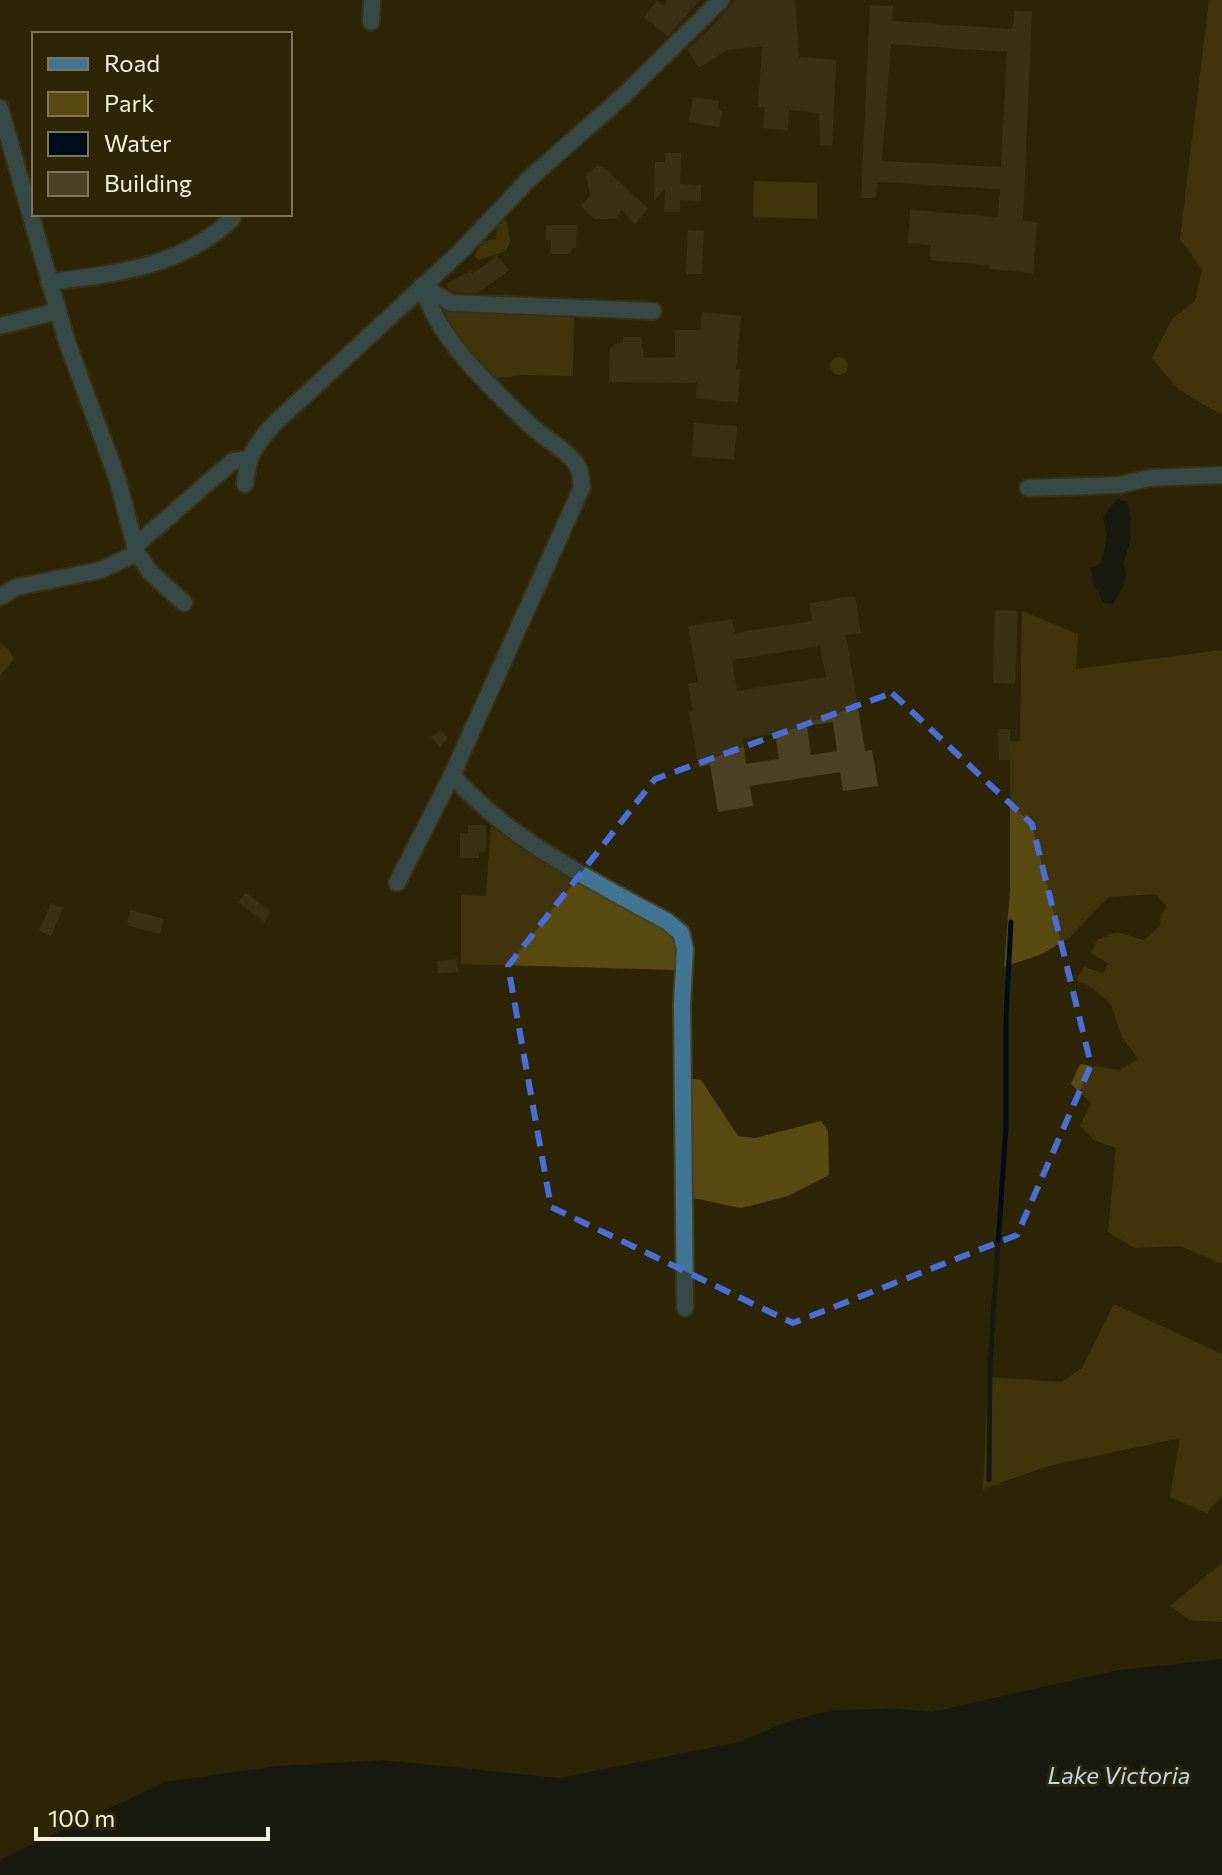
<svg xmlns="http://www.w3.org/2000/svg" width="1222" height="1875" font-family="Commissioner,sans-serif">
	<style>
		.green { fill: #584a11 }
		.water { fill: #000e1b }
		.lines { fill: none; stroke-linecap: round; stroke-linejoin: round }
		.stream { stroke: #000e1b; stroke-width: 5 }
		.building { fill: #4b4224; fill-rule: evenodd }
		.minor-casing { stroke: #494124; stroke-width: 20 }
		.minor { stroke: #407594; stroke-width: 16 }
		.marked { fill: none; stroke: #486ed9; stroke-width: 6; stroke-dasharray: 16 10; stroke-linejoin: round }
		.labels { text-anchor: middle; dominant-baseline: central; stroke-width: 6; stroke-linejoin: round; paint-order: stroke }
		.water-label { font-size: 24px; font-style: italic; fill: #b4dcf5; stroke: #2d2506 }
	</style>
	<rect width="100%" height="100%" fill="#2d2506"/>
	<g class="green">
		<polygon points="1209,0 1222,0 1222,415 1178,389 1152,358 1172,319 1195,301 1202,269 1180,239"/>
		<polygon points="754,181 817,183 817,219 753,217"/>
		<polygon points="501,219 507,220 510,242 506,251 479,260 474,255 484,241 496,239 497,223"/>
		<polygon points="435,301 574,313 573,376 523,375 490,379 455,339"/>
		<circle cx="839" cy="366" r="9"/>
		<polygon points="1022,611 1078,634 1076,669 1222,650 1222,1264 1180,1246 1135,1248 1108,1232 1116,1148 1094,1140 1080,1126 1091,1103 1071,1084 1080,1064 1120,1070 1138,1059 1122,1037 1111,1005 1094,989 1076,980 1084,967 1103,973 1108,963 1091,953 1097,940 1117,932 1144,940 1160,926 1161,914 1167,907 1156,894 1109,897 1069,938 1042,954 1004,967 1010,890 1010,742 1020,741"/>
		<polygon points="0,643 9,650 14,659 0,676"/>
		<polygon points="491,825 572,879 678,938 677,970 461,964 461,895 486,896"/>
		<polygon points="687,1078 701,1080 738,1136 755,1138 821,1121 828,1131 829,1175 788,1196 741,1208 693,1198"/>
		<polygon points="1114,1304 1222,1354 1222,1496 1207,1513 1170,1497 1180,1438 1048,1466 983,1489 988,1377 1062,1382 1082,1368"/>
		<polygon points="1222,1563 1222,1622 1190,1620 1170,1606"/>
	</g>
	<g class="water">
		<path d="M1117,499L1127,501C1133,521 1132,544 1123,562C1130,580 1122,589 1113,604L1104,603L1093,584L1091,568L1101,563L1107,539L1103,517Z"/>
		<polygon points="1222,1659 1222,1875 0,1875 0,1860 165,1782 277,1766 384,1760 559,1778 739,1742 787,1722 828,1711 891,1708 932,1712 1118,1670"/>
	</g>
	<g class="lines">
		<polyline class="stream" points="989,1480 990,1365 1006,1126 1006,1019 1011,922"/>
	</g>
	<g class="building">
		<polygon points="667,0 700,0 668,36 644,17 657,1 663,6"/>
		<polygon points="735,0 795,0 799,57 836,60 832,146 820,145 819,113 789,110 788,130 763,128 765,108 758,107 762,47 729,49 699,68 687,49 710,29"/>
		<path d="M870,5L893,6L892,21L1008,29L1013,28L1014,11L1032,12L1023,221L1037,223L1033,273L989,269V265L930,260L931,245L908,243L910,210L998,217L1000,189L881,182L877,183L876,198H861ZM891,44L1007,52L1001,167L882,161Z"/>
		<polygon points="693,97 719,101 717,110 722,111 719,127 689,122"/>
		<polygon points="665,153 681,153 680,184 701,185 701,201 680,200 680,212 664,212 665,189 654,201 655,162 665,162"/>
		<polygon points="597,166 603,167 648,208 635,224 622,210 615,219 595,219 581,206 590,196 586,174"/>
		<polygon points="546,225 577,225 576,248 571,248 571,254 551,254 551,240 546,240"/>
		<polygon points="688,230 704,231 702,274 686,274"/>
		<polygon points="497,256 509,270 478,293 454,292 449,289 446,284 470,271 472,274"/>
		<polygon points="702,312 741,316 736,369 740,369 738,402 696,399 697,383 609,382 610,349 615,344 623,343 623,337 641,337 644,358 675,357 675,330 700,330"/>
		<polygon points="694,423 737,426 734,460 692,456"/>
		<path d="M855,596L861,633L846,635L865,751L872,750L878,786L843,791L840,772L750,786L753,806L718,812L710,765L699,767L689,712L693,711L688,684L698,682L688,626L732,619L735,633L812,621L810,603ZM820,646L826,677L737,691L732,660ZM833,722L837,751L811,755L807,726ZM775,734L779,759L746,764L743,738Z"/>
		<polygon points="995,610 1018,611 1015,684 993,683"/>
		<polygon points="998,729 1010,729 1011,760 999,760"/>
		<polygon points="440,730 448,738 440,747 431,738"/>
		<polygon points="468,825 486,825 486,852 479,852 479,858 460,858 460,833 468,833"/>
		<polygon points="246,893 271,912 264,922 238,902"/>
		<polygon points="51,903 63,908 51,936 39,931"/>
		<polygon points="130,910 164,919 160,934 127,925"/>
		<polygon points="457,959 458,972 438,973 437,961"/>
	</g>
	<g class="lines">
		<g class="minor-casing">
			<g id="minor">
				<polyline points="371,22 372,0"/>
				<polyline points="0,108 67,342 117,478 137,553 150,572 184,603"/>
				<path d="M49,282C115,274 181,267 232,219"/>
				<polyline points="422,286 451,303 653,311"/>
				<polyline points="0,326 58,311"/>
				<path d="M245,484C248,455 254,446 274,424L459,253L530,178L622,97L721,0"/>
				<polyline points="1028,488 1119,485 1150,478 1222,475"/>
				<polyline points="135,546 233,461 248,459"/>
				<polyline points="0,597 17,587 101,570 137,553"/>
				<path d="M452,775C510,841 593,881 668,922L681,933L685,949L682,1004L685,1308"/>
				<path d="M397,883L452,775L582,487C581,482 581,474 579,469C570,450 542,438 528,423C487,384 440,341 422,286"/>
			</g>
		</g>
		<use href="#minor" class="minor"/>
	</g>
	<path d="M0 0H1222V1875H0ZM892,693L1032,824L1091,1065L1017,1235L793,1323L551,1207L508,966L655,779Z" fill="#2d2506" fill-opacity=".55" fill-rule="evenodd"/>
	<path class="marked" d="M892,693L1032,824L1091,1065L1017,1235L793,1323L551,1207L508,966L655,779Z"/>
	<g class="labels">
		<g class="water-label">
			<text x="1119" y="1774">Lake Victoria</text>
		</g>
	</g>
	<rect x="32" y="32" width="260" height="184" fill="#2d2506" stroke="#7d765c" stroke-width="2"/>
	<rect x="48" y="58" width="40" height="12" fill="#407594" stroke="#7d765c" stroke-width="2"/>
	<text x="104" y="72" font-size="24" fill="#f5f0de">Road</text>
	<rect x="48" y="92" width="40" height="24" fill="#584a11" stroke="#7d765c" stroke-width="2"/>
	<text x="104" y="112" font-size="24" fill="#f5f0de">Park</text>
	<rect x="48" y="132" width="40" height="24" fill="#000e1b" stroke="#7d765c" stroke-width="2"/>
	<text x="104" y="152" font-size="24" fill="#f5f0de">Water</text>
	<rect x="48" y="172" width="40" height="24" fill="#4b4224" stroke="#7d765c" stroke-width="2"/>
	<text x="104" y="192" font-size="24" fill="#f5f0de">Building</text>
	<path d="M36 1827v12h232v-12" fill="none" stroke="#f5f0de" stroke-width="4"/>
	<text x="48" y="1827" font-size="24" fill="#f5f0de" stroke="#2d2506" stroke-width="6" paint-order="stroke">100 m</text>
</svg>
